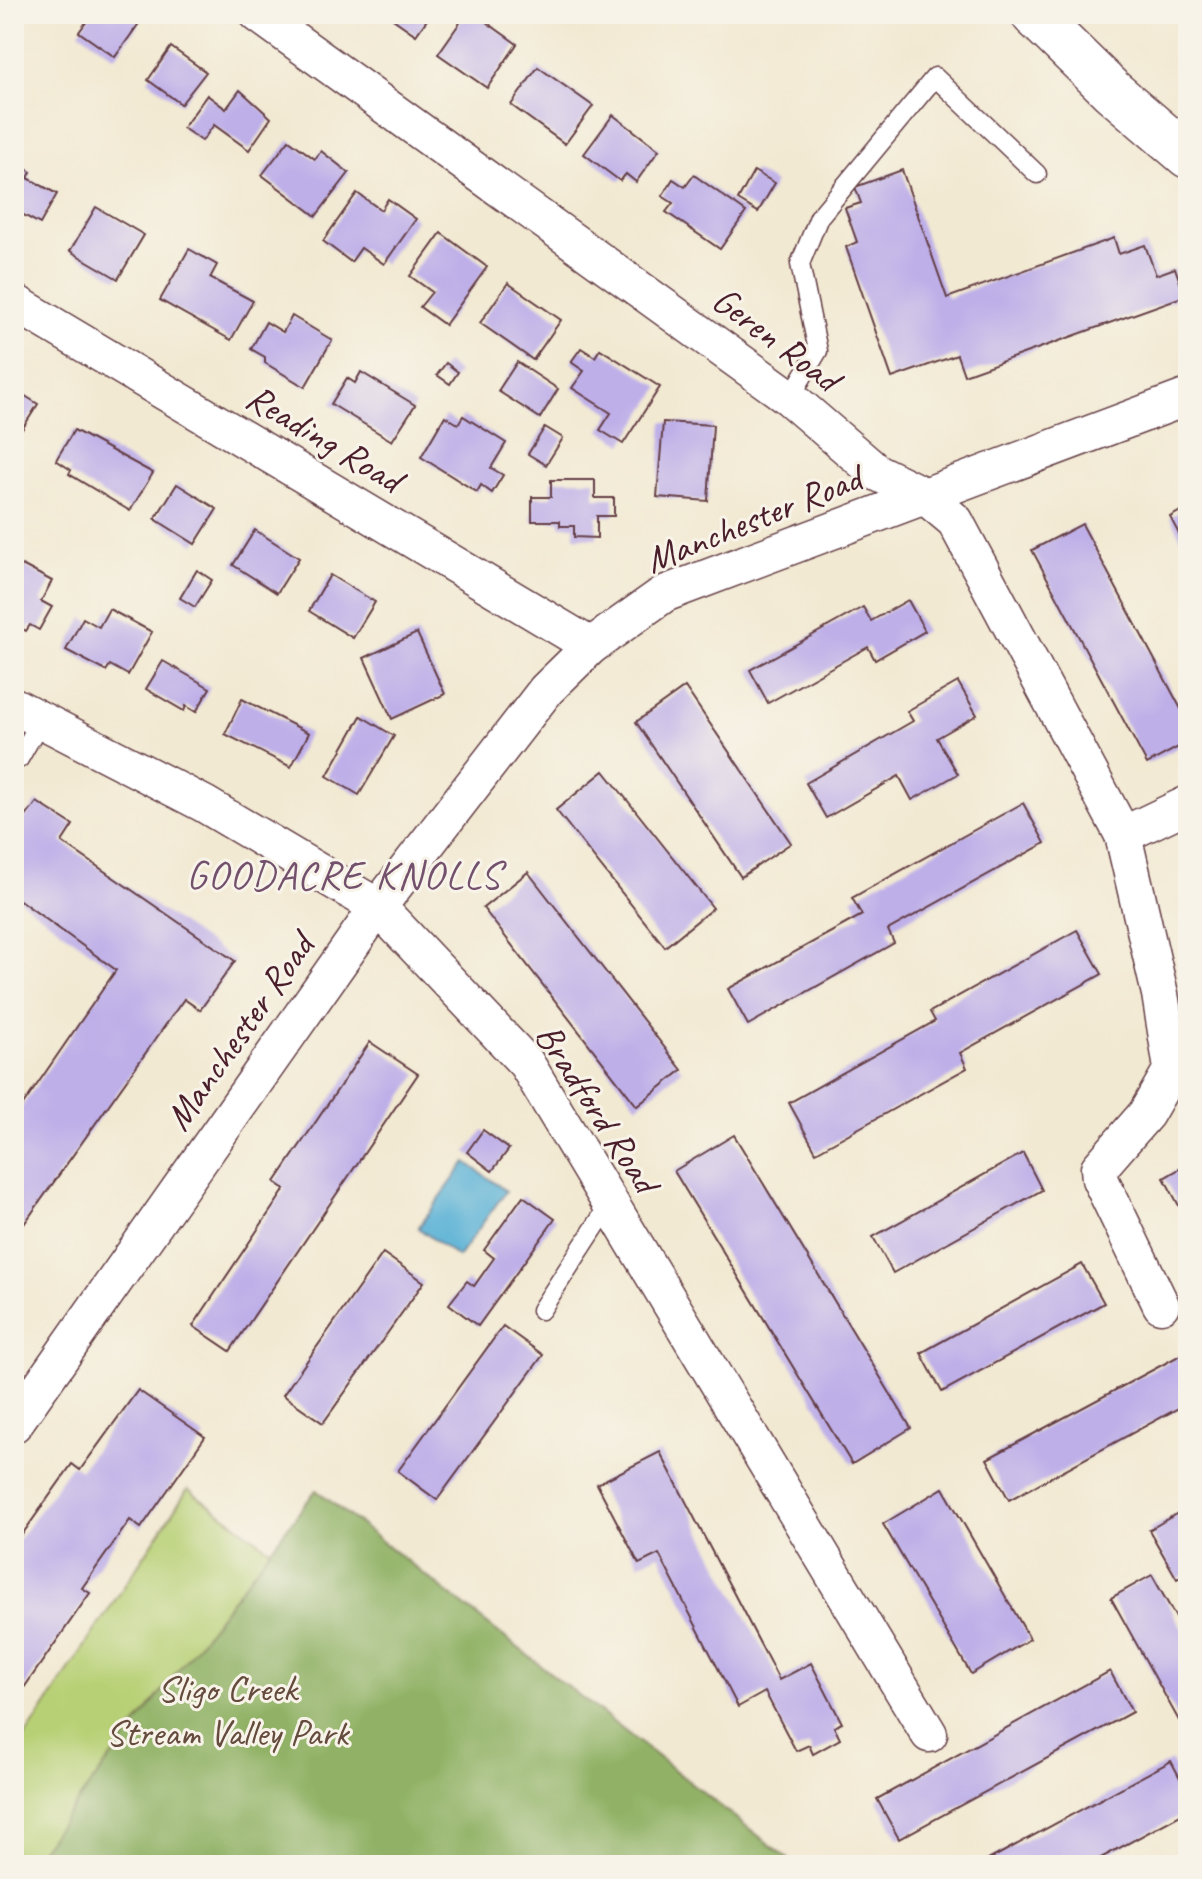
<svg xmlns="http://www.w3.org/2000/svg" width="1202" height="1879" font-family="Caveat,sans-serif">
	<style>
		.green { fill: #b7d075; stroke: #807850; stroke-width: 2 }
		.forest { fill: #91b266; stroke: #6e6848; stroke-width: 2 }
		.water { fill: #59b1d6; stroke: #526880; stroke-width: 2 }
		.building { fill: #beafe8 }
		.lines { fill: none; stroke-linecap: round; stroke-linejoin: round }
		.lane-casing { stroke: #633d44; stroke-width: 21 }
		.street-casing { stroke: #633d44; stroke-width: 39 }
		.secondary-casing { stroke: #633d44; stroke-width: 47 }
		.lane { stroke: #fff; stroke-width: 18 }
		.street { stroke: #fff; stroke-width: 36 }
		.secondary { stroke: #fff; stroke-width: 44 }
		.labels { text-anchor: middle; dominant-baseline: central; stroke-width: 6; stroke-linejoin: round; paint-order: stroke }
		.street-label { font-size: 38px; fill: #4a1f2b; stroke: #f7f3e8 }
		.park-label { font-size: 38px; fill: #654b3e; stroke: #f7f3e8 }
		.neighbourhood-label { font-size: 40px; letter-spacing: 2px; fill: #73516d; stroke: #f7f3e8 }
	</style>
	<rect width="100%" height="100%" fill="#f7f3e8"/>
	<filter id="ink" filterUnits="userSpaceOnUse"><feTurbulence type="fractalNoise" baseFrequency=".0125" numOctaves="2"/><feDisplacementMap in="SourceGraphic" scale="16" xChannelSelector="R" yChannelSelector="G"/><feConvolveMatrix kernelMatrix="1 2 1 2 8 2 1 2 1" color-interpolation-filters="sRGB"/></filter>
	<filter id="wash" filterUnits="userSpaceOnUse"><feTurbulence type="fractalNoise" baseFrequency=".006" numOctaves="4" result="noise"/><feDisplacementMap in="SourceGraphic" scale="32" xChannelSelector="R" yChannelSelector="G"/><feGaussianBlur stdDeviation="1.8" result="paint"/><feColorMatrix in="noise" values="0 0 0 0 0 0 0 0 0 0 0 0 0 0 0 0 0 1.4 0 .05"/><feComposite in="paint" operator="in"/></filter>
	<g filter="url(#wash)">
		<rect width="100%" height="100%" fill="#f2e9d2"/>
		<polygon class="green" points="188,1489 673,1847 692,1865 14,1865 14,1754"/>
		<polygon class="forest" points="316,1490 796,1865 29,1865"/>
		<polygon class="water" points="466,1162 506,1191 458,1257 418,1228"/>
		<g id="blocks">
			<g class="building">
				<polygon points="92,14 129,14 140,22 115,57 79,32"/>
				<polygon points="386,14 431,14 416,35"/>
				<polygon points="466,14 475,14 517,44 487,88 438,54"/>
				<polygon points="171,47 206,72 181,104 148,80"/>
				<polygon points="538,67 593,106 565,144 511,105"/>
				<polygon points="240,90 271,118 249,150 214,125 202,141 183,128 207,95 226,109"/>
				<polygon points="613,115 659,150 636,182 626,174 620,181 584,154"/>
				<polygon points="289,140 315,159 321,151 349,173 316,216 262,175"/>
				<polygon points="21,166 31,172 28,178 57,194 40,224 14,210 14,172"/>
				<polygon points="902,170 947,298 1114,238 1119,254 1145,245 1156,275 1175,268 1185,296 964,375 957,355 892,378 846,247 857,242 845,208 861,203 855,187"/>
				<polygon points="754,171 775,183 758,212 738,200"/>
				<polygon points="694,175 746,212 720,249 666,212 673,203 662,196 673,179 685,187"/>
				<polygon points="357,193 381,210 388,199 416,219 384,264 361,248 351,262 323,241"/>
				<polygon points="96,207 144,235 118,279 70,251"/>
				<polygon points="441,233 487,267 445,325 420,307 432,292 410,276"/>
				<polygon points="189,249 217,265 210,278 253,301 231,340 160,300"/>
				<polygon points="508,283 561,320 533,360 480,323"/>
				<polygon points="292,316 332,340 305,387 265,363 265,357 251,349 266,322 283,332"/>
				<polygon points="581,348 595,357 600,349 660,387 623,444 600,430 611,413 572,388 584,371 571,362"/>
				<polygon points="517,362 558,389 540,418 498,391"/>
				<polygon points="446,363 458,372 450,384 437,375"/>
				<polygon points="361,372 415,405 392,441 331,404 347,378 355,383"/>
				<polygon points="14,389 38,404 14,442"/>
				<polygon points="445,416 458,424 463,416 506,443 491,468 503,475 492,493 481,485 477,492 421,457"/>
				<polygon points="663,422 713,425 708,501 657,497"/>
				<polygon points="545,427 563,438 546,465 528,454"/>
				<polygon points="74,430 153,473 130,511 69,474 71,470 56,460"/>
				<polygon points="551,480 595,480 595,498 614,498 614,516 597,516 597,538 574,537 574,526 560,526 560,521 532,521 532,497 551,497"/>
				<polygon points="177,484 217,509 195,544 155,519"/>
				<polygon points="1188,507 1188,551 1170,517"/>
				<polygon points="1082,524 1188,722 1188,742 1147,764 1032,550"/>
				<polygon points="255,530 299,558 277,593 233,565"/>
				<polygon points="22,565 52,581 41,601 52,607 39,630 30,625 26,631 14,624 14,578"/>
				<polygon points="197,570 212,580 195,607 180,598"/>
				<polygon points="330,575 375,602 353,638 309,611"/>
				<polygon points="908,600 925,631 875,660 868,647 768,703 750,670 863,607 871,621"/>
				<polygon points="109,609 152,632 128,675 110,665 106,671 66,650 83,618 99,627"/>
				<polygon points="417,633 445,694 392,719 364,658"/>
				<polygon points="163,661 210,688 196,712 186,706 184,711 146,689"/>
				<polygon points="958,682 977,715 937,738 958,774 912,800 899,776 826,818 806,783 913,721 907,711"/>
				<polygon points="685,687 791,843 741,877 636,722"/>
				<polygon points="242,699 309,733 291,767 225,734"/>
				<polygon points="361,716 394,736 359,795 327,776"/>
				<polygon points="604,771 713,908 665,947 556,810"/>
				<polygon points="37,802 73,825 62,842 235,961 200,1010 184,999 14,1238 14,1118 116,970 14,896 14,832"/>
				<polygon points="1023,803 1045,843 888,930 894,943 748,1025 728,989 862,915 852,898"/>
				<polygon points="528,872 682,1070 637,1106 483,908"/>
				<polygon points="1077,930 1102,974 960,1053 967,1068 816,1152 789,1103 935,1021 930,1012"/>
				<polygon points="370,1042 418,1074 230,1351 193,1326 285,1189 275,1182"/>
				<polygon points="483,1130 509,1149 492,1171 467,1152"/>
				<polygon points="734,1135 911,1428 852,1464 674,1171"/>
				<polygon points="1023,1153 1042,1190 893,1273 873,1237"/>
				<polygon points="1188,1164 1188,1213 1184,1215 1164,1178"/>
				<polygon points="523,1196 555,1219 478,1326 449,1304 467,1281 474,1286 494,1258 484,1250"/>
				<polygon points="383,1253 424,1282 323,1423 283,1395"/>
				<polygon points="1082,1264 1104,1303 942,1392 921,1353"/>
				<polygon points="503,1326 543,1355 437,1500 398,1471"/>
				<polygon points="1188,1351 1188,1403 1009,1500 987,1459"/>
				<polygon points="138,1390 205,1437 141,1528 130,1520 82,1588 90,1593 14,1702 14,1546 72,1464 80,1470"/>
				<polygon points="660,1452 779,1680 811,1663 842,1723 834,1727 840,1739 813,1754 809,1745 796,1751 765,1692 738,1707 659,1554 639,1564 597,1484"/>
				<polygon points="943,1488 1030,1639 971,1674 883,1524"/>
				<polygon points="1188,1507 1188,1573 1177,1579 1149,1530"/>
				<polygon points="1152,1575 1188,1639 1188,1737 1111,1598"/>
				<polygon points="1110,1671 1132,1712 899,1839 877,1799"/>
				<polygon points="1171,1761 1188,1793 1188,1811 1088,1865 979,1865"/>
			</g>
		</g>
	</g>
	<g filter="url(#ink)">
		<use href="#blocks" fill-opacity="0" stroke="#633d44" stroke-width="2"/>
		<g class="lines">
			<g class="lane-casing">
				<g id="lane">
					<polyline points="790,398 818,351 800,264 819,217 935,77 1037,174"/>
					<polyline points="19,759 41,720"/>
					<polyline points="541,1310 610,1204"/>
				</g>
			</g>
			<g class="street-casing">
				<g id="street">
					<polyline points="258,14 790,398 876,472 925,496 955,521 1123,835"/>
					<polyline points="14,302 591,646"/>
					<polyline points="14,706 204,804 378,907 526,1063 929,1734"/>
					<polyline points="1161,1305 1100,1179 1099,1168 1146,1114 1172,1069 1160,994 1123,835 1188,804"/>
					<polyline points="14,1424 378,907 546,690 591,646 664,594 1188,397"/>
				</g>
			</g>
			<g class="secondary-casing">
				<polyline id="secondary" points="1033,14 1112,91 1188,156"/>
			</g>
			<use href="#lane" class="lane"/>
			<use href="#street" class="street"/>
			<use href="#secondary" class="secondary"/>
		</g>
	</g>
	<g class="labels">
		<g class="street-label">
			<text transform="translate(776 339) rotate(37)">Geren Road</text>
			<text transform="translate(324 438) rotate(31)">Reading Road</text>
			<text transform="translate(753 519) rotate(-22)">Manchester Road</text>
			<text transform="translate(239 1032) rotate(-55)">Manchester Road</text>
			<text transform="translate(597 1108) rotate(57)">Bradford Road</text>
		</g>
		<g class="park-label">
			<text x="227" y="1688">Sligo Creek<tspan x="227" dy="44">Stream Valley Park</tspan></text>
		</g>
		<g class="neighbourhood-label">
			<text x="344" y="875">GOODACRE KNOLLS</text>
		</g>
	</g>
	<rect width="1202" height="1879" fill="none" stroke="#f7f3e8" stroke-width="48"/>
</svg>
